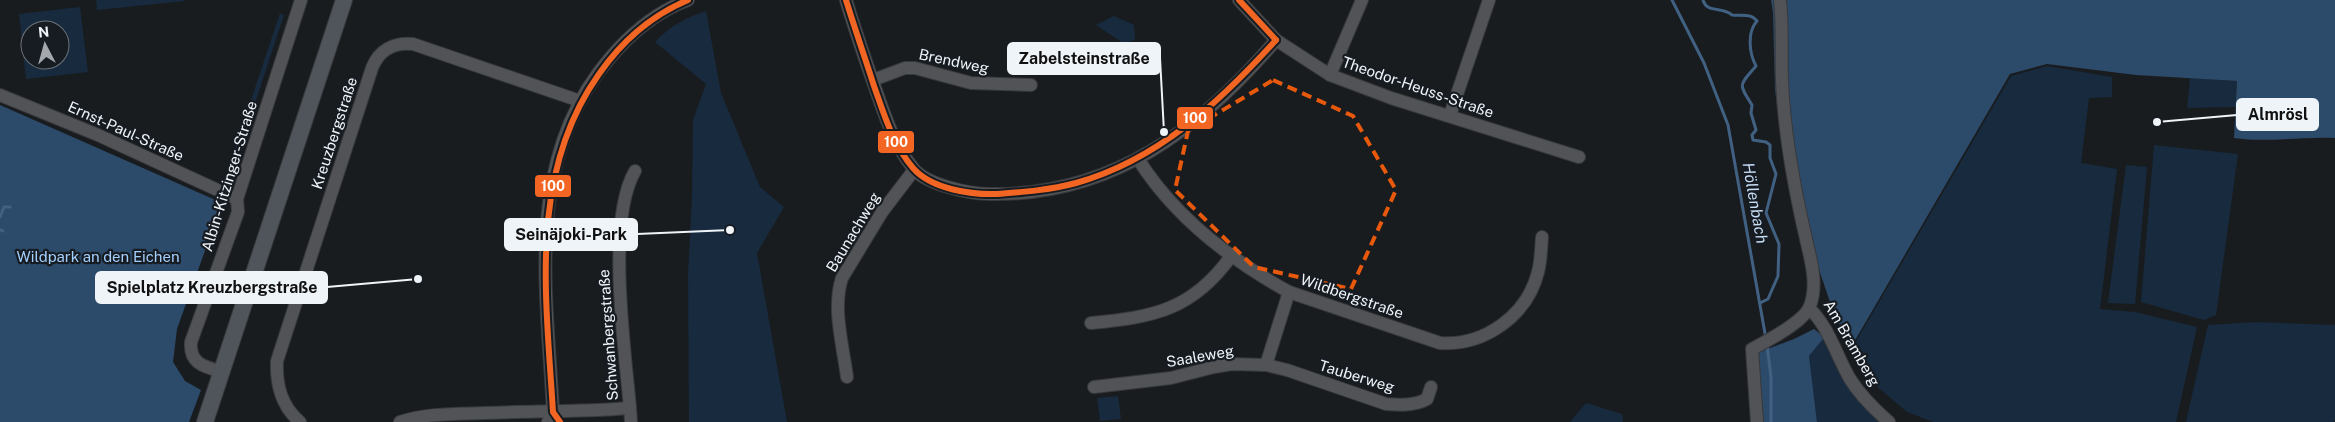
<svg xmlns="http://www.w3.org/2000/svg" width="2335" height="422" font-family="'Public Sans',sans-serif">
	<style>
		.green { fill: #172a3e; fill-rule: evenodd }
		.forest { fill: #2c4a69 }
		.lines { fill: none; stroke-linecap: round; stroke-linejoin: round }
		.stream { stroke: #416183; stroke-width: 3 }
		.minor-casing { stroke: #37393c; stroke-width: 14 }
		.major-casing { stroke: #37393c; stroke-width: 18 }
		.minor { stroke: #515356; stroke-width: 12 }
		.major { stroke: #4f555b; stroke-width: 16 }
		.bus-1-casing { stroke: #161c22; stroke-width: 10 }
		.bus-1 { stroke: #f26522; stroke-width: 6 }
		.marked { fill: none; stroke: #e8590c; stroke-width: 4; stroke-dasharray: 10 6; stroke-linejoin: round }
		.labels { text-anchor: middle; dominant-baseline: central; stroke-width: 4.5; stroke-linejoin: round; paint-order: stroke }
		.street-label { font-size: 15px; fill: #eff4f8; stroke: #161c22 }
		.park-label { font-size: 15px; fill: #a3cffe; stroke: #161c22 }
		.water-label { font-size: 16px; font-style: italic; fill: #c6dcf5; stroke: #161c22 }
		.leader { fill: none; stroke: #eff4f8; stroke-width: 2 }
		.callout-dot { fill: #eff4f8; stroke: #161c22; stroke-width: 2 }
		.callout { fill: #eff4f8; stroke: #eff4f8; stroke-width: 2 }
		.callout-label { font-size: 16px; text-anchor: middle; font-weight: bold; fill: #111 }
		.line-badge { stroke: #161c22; stroke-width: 2 }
		.badge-label { font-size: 14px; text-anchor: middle; font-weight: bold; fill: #fff }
	</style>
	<rect width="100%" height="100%" fill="#191c1f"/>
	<g class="green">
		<polygon points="96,0 184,0 184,1 97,10"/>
		<path d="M80,7L88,72L26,79L19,14ZM30,30H60V60H30Z"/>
		<path d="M706,11L721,93L760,187L784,207L757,253L787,422H689L688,275L692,197L693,120L706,84L655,42C670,26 685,18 706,11Z"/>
		<polygon points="280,13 284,15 231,176 226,175"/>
		<polygon points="1114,16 1134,25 1135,40 1123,43 1096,25"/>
		<polygon points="2047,66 2112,77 2112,97 2089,98 2081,163 2117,169 2100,309 2135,312 2197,327 2176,422 1933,422 1907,412 1867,378 1851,350 2011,76"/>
		<polygon points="2190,78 2237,81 2236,107 2187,108"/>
		<polygon points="2154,145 2238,154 2216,315 2204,320 2141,302"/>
		<polygon points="2126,165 2147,167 2135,304 2108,303"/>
		<polygon points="2256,322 2335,325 2335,420 2333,422 2186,422 2208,325"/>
		<polygon points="1823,339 1852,393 1879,422 1817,422 1809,356"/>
		<polygon points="1118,396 1121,419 1100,421 1097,398"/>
		<polygon points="1586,403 1622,414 1623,422 1570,422"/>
	</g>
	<g class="forest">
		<path d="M1771,0H2335V138C2301,136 2268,143 2234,138L2237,81L2136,75L2047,64L2010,74L1850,349L1831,305L1787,175L1775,90L1773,13Z"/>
		<polygon points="0,105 220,202 221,206 177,329 173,362 185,381 201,390 189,422 0,422"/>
		<polygon points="1814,329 1823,336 1883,422 1879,422 1852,393 1823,339 1809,356 1817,422 1759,422 1759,352 1794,339"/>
	</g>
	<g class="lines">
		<g class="stream">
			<polyline points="1672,0 1704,63 1728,125 1766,339"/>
			<path d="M1703,0C1707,14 1723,6 1732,15C1742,16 1751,13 1757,21C1747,32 1749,53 1756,66C1739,86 1738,83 1752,105L1751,113L1756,130L1752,135L1753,140L1766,142L1770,145V158L1776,174L1766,213L1779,244L1778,276L1768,299L1760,303"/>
			<polyline points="0,217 4,207 10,207"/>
			<polyline points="0,230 3,231"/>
			<polyline points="1767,345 1771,377 1771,422"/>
		</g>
		<g class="minor-casing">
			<g id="minor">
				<path d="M846,0C854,27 863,53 872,79C883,110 892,142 913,168C926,185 970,194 990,194C1113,196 1200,129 1276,40"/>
				<polyline points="1239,0 1276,40 1330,75 1391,98 1579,157"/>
				<polyline points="1330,75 1362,0"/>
				<polyline points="873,80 905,68 915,68 971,83 1031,85"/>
				<polyline points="0,95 98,135 237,199"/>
				<polyline points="1450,115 1489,0"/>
				<path d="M1138,159C1174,216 1231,260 1289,292L1440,343C1484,346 1527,316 1538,272C1541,261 1541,249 1542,237"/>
				<path d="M1809,308C1829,327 1836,355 1850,379C1860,395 1874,409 1889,422"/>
				<path d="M1091,323C1154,317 1193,310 1232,255"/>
				<path d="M1266,365L1287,370L1386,404C1399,405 1414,406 1427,399L1431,387"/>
				<path d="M223,372C205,367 189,364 191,342L238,212L237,199L301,0"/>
				<path d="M847,377C843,346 832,308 842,278L882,212L914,170"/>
				<polyline points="1094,387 1171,378 1214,367 1232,364 1266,365 1289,292"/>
				<polyline points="630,408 631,422"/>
				<path d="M300,422C281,406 276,385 277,361L372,68C379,50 394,42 413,44L580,101"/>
				<path d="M400,422C427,413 456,414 484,413C532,411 581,412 630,408C625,350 606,220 635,171"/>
				<path d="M548,422L553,412C547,290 523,159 610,58C632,32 656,12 688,0"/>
				<path d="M1757,422L1752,349C1767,341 1804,322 1810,306C1818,284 1811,261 1806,239C1794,187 1784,133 1782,80C1781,53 1783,27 1780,0"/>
			</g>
		</g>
		<g class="major-casing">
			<polyline id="major" points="205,422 344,0"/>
		</g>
		<use href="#minor" class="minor"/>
		<use href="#major" class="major"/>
		<g class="bus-1-casing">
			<g id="bus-1">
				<path d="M846,0C855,29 865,58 874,86C884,114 893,145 913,168C931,189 971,195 998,194C1024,192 1050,190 1076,183C1158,160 1220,102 1276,40"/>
				<polyline points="1239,0 1276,40"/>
				<path d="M560,422L553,412C546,296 528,174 599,74C622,41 650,16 688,0"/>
			</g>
		</g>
		<use href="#bus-1" class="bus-1"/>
	</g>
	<path class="marked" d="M1273,80L1353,116L1396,190L1351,289L1254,267L1175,190L1188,131Z"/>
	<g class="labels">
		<g class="street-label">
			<text transform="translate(954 61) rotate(12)">Brendweg</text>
			<text transform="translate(1418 87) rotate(19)">Theodor-Heuss-Straße</text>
			<text transform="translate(126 131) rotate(24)">Ernst-Paul-Straße</text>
			<text transform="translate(334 133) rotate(-72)">Kreuzbergstraße</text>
			<text transform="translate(229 176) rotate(-73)">Albin-Kitzinger-Straße</text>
			<text transform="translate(853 232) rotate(-59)">Baunachweg</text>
			<text transform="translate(1352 296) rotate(19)">Wildbergstraße</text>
			<text transform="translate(608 335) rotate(-94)">Schwanbergstraße</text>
			<text transform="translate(1852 343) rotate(60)">Am Bramberg</text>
			<text transform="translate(1200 356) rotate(-10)">Saaleweg</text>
			<text transform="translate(1357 376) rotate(17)">Tauberweg</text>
		</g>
		<g class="park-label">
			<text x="98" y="256">Wildpark an den Eichen</text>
		</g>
		<g class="water-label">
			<text transform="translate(1755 203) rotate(80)">Höllenbach</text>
		</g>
	</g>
	<path class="leader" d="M1164 132L1160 58M2157 122L2237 115M730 230L637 234M418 279L327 287"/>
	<g class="callout-dot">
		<circle cx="1164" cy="132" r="5"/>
		<circle cx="2157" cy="122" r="5"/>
		<circle cx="730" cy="230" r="5"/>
		<circle cx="418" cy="279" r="5"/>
	</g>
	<g class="callout">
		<rect x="1008" y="43" width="152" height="31" rx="5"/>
		<rect x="2237" y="99" width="81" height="31" rx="5"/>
		<rect x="505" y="219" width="132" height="31" rx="5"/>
		<rect x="96" y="272" width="231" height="31" rx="5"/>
	</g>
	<g class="callout-label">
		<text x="1084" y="64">Zabelsteinstraße</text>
		<text x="2278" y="120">Almrösl</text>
		<text x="571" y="240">Seinäjoki-Park</text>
		<text x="212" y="293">Spielplatz Kreuzbergstraße</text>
	</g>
	<g class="line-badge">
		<rect x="1176" y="106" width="38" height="24" rx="5" fill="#f26522"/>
		<rect x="877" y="130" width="38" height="24" rx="5" fill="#f26522"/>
		<rect x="534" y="174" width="38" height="24" rx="5" fill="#f26522"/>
	</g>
	<g class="badge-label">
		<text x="1195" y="123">100</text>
		<text x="896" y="147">100</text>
		<text x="553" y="191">100</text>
	</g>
	<g transform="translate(45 45) rotate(354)"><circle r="24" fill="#161c22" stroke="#6d7278"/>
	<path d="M0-4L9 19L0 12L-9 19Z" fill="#a4a8ac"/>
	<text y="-8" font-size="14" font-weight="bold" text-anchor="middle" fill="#eff4f8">N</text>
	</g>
</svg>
